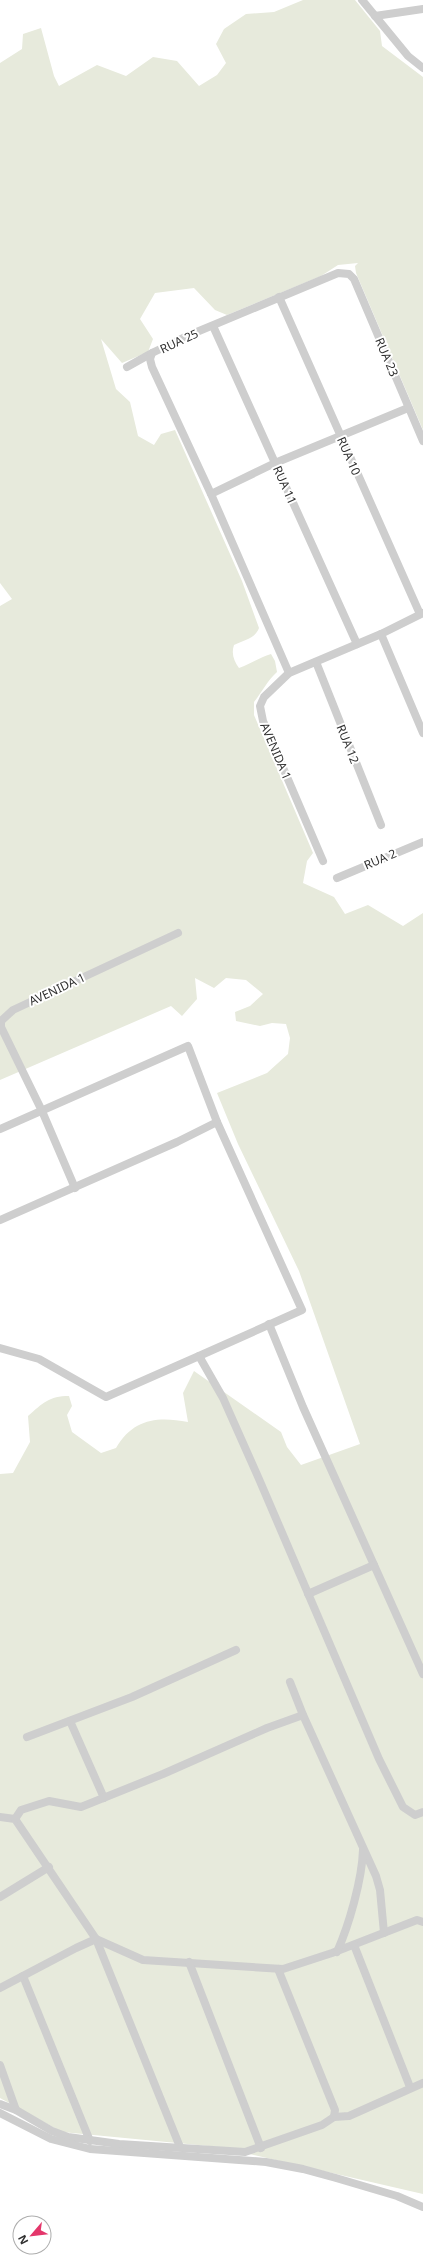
<svg xmlns="http://www.w3.org/2000/svg" width="423" height="2267" font-family="'Noto Sans',sans-serif">
	<style>
		.green { fill: #e7eadc }
		.lines { fill: none; stroke-linecap: round; stroke-linejoin: round }
		.street { stroke: #cecece; stroke-width: 8 }
		.labels { text-anchor: middle; dominant-baseline: central; stroke-width: 4; stroke-linejoin: round; paint-order: stroke }
		.street-label { font-size: 12px; fill: #313131; stroke: #fff }
	</style>
	<rect width="100%" height="100%" fill="#fff"/>
	<path class="green" d="M303,0H355L380,31L382,46L423,77V430L356,273L355,266L358,263L338,265L321,276L227,315L215,310L194,288L155,293L140,319L153,339L148,352L122,363L101,339L116,389L130,402L138,436L154,445L161,434L175,430L242,581L259,628C255,639 243,640 234,645C231,654 234,661 239,668C251,664 260,657 271,654L275,661L277,672C267,681 262,692 254,702V715L313,853L307,861L303,883L334,897L345,914L368,905L403,926L423,913V2194L219,2147L62,2132L0,2098V1474L13,1473L30,1442L28,1416C43,1403 49,1396 69,1396L72,1406L67,1415L72,1432L101,1453L116,1448C133,1419 157,1416 188,1422L183,1393L194,1371L281,1432L287,1447L301,1465L360,1444L299,1271L238,1144L217,1093L267,1073L288,1054L290,1038L286,1024L272,1023L260,1026L236,1021L235,1012L250,1006L263,994L246,980L226,978L214,988L195,978L197,999L182,1016L171,1006L0,1080V606L12,599L0,583V63L22,49L23,34L41,28L54,76L59,86L97,65L126,76L153,57L177,61L199,86L217,75L226,63L216,44L224,29L246,14L274,12Z"/>
	<g class="lines">
		<g class="street">
			<polyline points="362,0 408,56 423,68"/>
			<polyline points="375,16 423,9"/>
			<polyline points="279,297 420,614"/>
			<polyline points="213,326 357,644"/>
			<polyline points="127,367 152,353"/>
			<polyline points="211,494 275,463 408,408"/>
			<polyline points="381,634 423,733"/>
			<polyline points="316,662 381,825"/>
			<polyline points="289,673 211,494 152,367 150,359 152,353 187,336 338,273 349,274 354,279 423,441"/>
			<polyline points="323,861 263,721 260,706 264,697 289,673 381,634 423,613"/>
			<polyline points="337,878 423,842"/>
			<polyline points="0,1129 188,1046 217,1122 177,1142 0,1220"/>
			<polyline points="75,1188 42,1111 1,1027 1,1021 13,1010 178,933"/>
			<polyline points="269,1324 303,1407 423,1674"/>
			<polyline points="0,1348 39,1359 106,1397 199,1356 223,1398 259,1479 379,1759 403,1807 415,1815 423,1812"/>
			<polyline points="199,1356 302,1310 217,1122"/>
			<polyline points="308,1594 374,1565"/>
			<polyline points="290,1682 303,1715"/>
			<polyline points="70,1721 104,1798"/>
			<polyline points="27,1737 132,1697 236,1650"/>
			<polyline points="0,1817 15,1819 96,1939 143,1960 283,1969 332,1953 417,1920 423,1922"/>
			<polyline points="15,1819 21,1810 49,1801 81,1807 163,1774 267,1728 303,1715 376,1876 380,1890 384,1933"/>
			<polyline points="0,1897 49,1867"/>
			<polyline points="354,1945 410,2087"/>
			<path d="M337,1952C349,1925 362,1880 363,1850"/>
			<polyline points="189,1962 261,2148"/>
			<polyline points="23,1976 90,2141"/>
			<polyline points="0,1988 76,1948 96,1939 180,2147"/>
			<polyline points="0,2065 16,2110"/>
			<polyline points="0,2104 16,2110 52,2131 68,2137 119,2144 245,2152 322,2125 334,2117 335,2110 278,1969"/>
			<polyline points="0,2113 51,2139 90,2149 266,2162 303,2169 336,2178 397,2196 423,2207"/>
			<polyline points="334,2117 349,2116 423,2083"/>
		</g>
	</g>
	<g class="labels">
		<g class="street-label">
			<text transform="translate(179 341) rotate(-25)">RUA 25</text>
			<text transform="translate(387 357) rotate(67)">RUA 23</text>
			<text transform="translate(349 456) rotate(66)">RUA 10</text>
			<text transform="translate(285 485) rotate(66)">RUA 11</text>
			<text transform="translate(348 744) rotate(68)">RUA 12</text>
			<text transform="translate(276 751) rotate(67)">AVENIDA 1</text>
			<text transform="translate(380 859) rotate(-23)">RUA 2</text>
			<text transform="translate(57 989) rotate(-25)">AVENIDA 1</text>
		</g>
	</g>
	<g transform="translate(32 2235) rotate(242)"><circle r="19" fill="#ffffff" stroke="#adadad"/>
	<path d="M0-3L7 15L0 10L-7 15Z" fill="#e4366b"/>
	<text y="-6" font-size="11" font-weight="bold" text-anchor="middle" fill="#313131">N</text>
	</g>
</svg>
